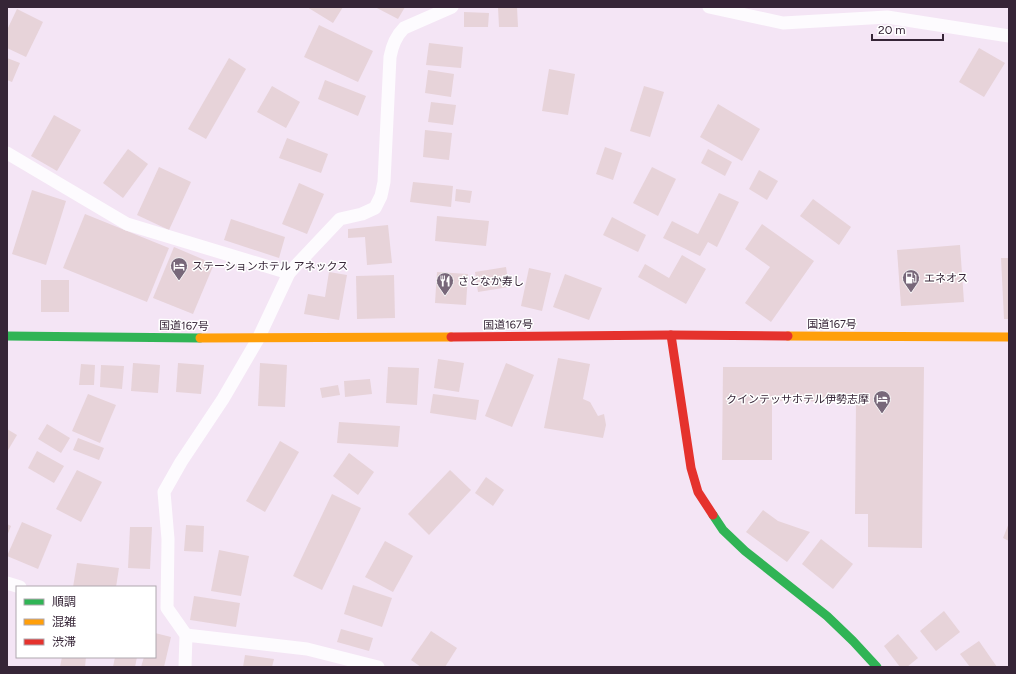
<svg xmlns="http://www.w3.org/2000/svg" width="1016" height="674" font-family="Figtree,'Noto Sans JP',sans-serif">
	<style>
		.building { fill: #e7d3d9 }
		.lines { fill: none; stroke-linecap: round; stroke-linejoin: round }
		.lane { stroke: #fdfbfe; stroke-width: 13 }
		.fast { stroke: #30b455; stroke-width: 9 }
		.slow { stroke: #ff9f0a; stroke-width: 9 }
		.jam { stroke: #e5322d; stroke-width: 9 }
		.labels { text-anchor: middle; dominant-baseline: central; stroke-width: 3; stroke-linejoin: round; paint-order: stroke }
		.poi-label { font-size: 11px; fill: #362537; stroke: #fff; text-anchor: start }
		.street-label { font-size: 11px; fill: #362537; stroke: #fff }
	</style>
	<rect width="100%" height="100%" fill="#f4e5f5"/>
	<g class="building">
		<polygon points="307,7 343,7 333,23"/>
		<polygon points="375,7 405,7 398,19"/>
		<polygon points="498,7 517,7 518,27 499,27"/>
		<polygon points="17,9 43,22 26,57 7,48 7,30"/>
		<polygon points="464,12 489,13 488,27 464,27"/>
		<polygon points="319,25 373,51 358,82 304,57"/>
		<polygon points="429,43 463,47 461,68 426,65"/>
		<polygon points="979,48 1005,63 984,97 959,82"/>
		<polygon points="7,58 20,63 12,82 7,80"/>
		<polygon points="229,58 246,69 206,139 188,129"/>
		<polygon points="549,69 575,74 568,115 542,111"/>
		<polygon points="428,70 454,74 451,97 425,93"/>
		<polygon points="325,80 366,96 358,116 318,99"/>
		<polygon points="272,86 300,102 286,128 257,112"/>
		<polygon points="644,86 664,92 650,137 630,131"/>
		<polygon points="431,102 456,105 453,125 428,122"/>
		<polygon points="718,104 760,129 742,161 700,137"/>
		<polygon points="54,115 81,130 57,171 31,156"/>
		<polygon points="425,130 452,133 449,160 423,157"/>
		<polygon points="287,138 328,154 321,173 279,158"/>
		<polygon points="605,147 622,153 613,180 596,174"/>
		<polygon points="128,149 148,164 123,198 103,183"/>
		<polygon points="708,149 732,162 725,176 701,163"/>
		<polygon points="159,167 191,182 169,230 137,215"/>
		<polygon points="652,167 676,179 658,216 633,203"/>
		<polygon points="759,170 778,181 767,200 749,189"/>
		<polygon points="413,182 453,186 451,207 410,202"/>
		<polygon points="299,183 324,194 307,234 282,224"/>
		<polygon points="456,189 472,191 470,203 455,201"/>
		<polygon points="32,190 66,201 46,265 12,254"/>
		<polygon points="719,193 739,202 717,247 708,242 700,256 663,238 672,221 698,234"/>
		<polygon points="813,199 851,227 839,245 800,216"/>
		<polygon points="85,214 169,248 147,302 63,268"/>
		<polygon points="437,216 489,221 486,246 435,241"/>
		<polygon points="612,217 646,235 638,252 603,235"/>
		<polygon points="231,219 285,237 279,258 224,240"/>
		<polygon points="762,224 814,261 771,322 745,303 770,267 745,249"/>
		<polygon points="388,225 392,263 367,265 365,237 348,238 348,229"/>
		<polygon points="960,245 964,302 901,306 897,250"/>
		<polygon points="174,247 214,264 193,314 153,298"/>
		<polygon points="682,255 706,269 686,304 638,277 645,264 669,278"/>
		<polygon points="1001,258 1009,258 1009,319 1004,319"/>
		<polygon points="506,267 509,287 478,292 475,272"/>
		<polygon points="529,268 551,273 542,311 521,306"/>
		<polygon points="329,272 347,275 339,320 304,314 308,294 325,297"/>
		<polygon points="437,272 468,274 466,305 435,303"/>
		<polygon points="565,274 602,288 589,320 553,307"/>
		<polygon points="394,275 395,318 357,319 356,276"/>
		<rect x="41" y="280" width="28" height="32"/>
		<polygon points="558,358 590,364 583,399 590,402 598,416 604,414 606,425 603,438 544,428"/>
		<polygon points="438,359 464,363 459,392 434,388"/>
		<polygon points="133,363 160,365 158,393 131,391"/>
		<polygon points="178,363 204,365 201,394 176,392"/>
		<polygon points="260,363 287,365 285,407 258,406"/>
		<polygon points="506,363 534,375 512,427 485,416"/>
		<polygon points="81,364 95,365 94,385 79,385"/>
		<polygon points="101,365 124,366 122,389 100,387"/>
		<polygon points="388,367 419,368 417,405 386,403"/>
		<polygon points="723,367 924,367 922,548 868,547 868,514 855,514 856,402 772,401 772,460 722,460"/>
		<polygon points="370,379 372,394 345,397 344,381"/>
		<polygon points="338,385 340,395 322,398 320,388"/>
		<polygon points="88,394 116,405 100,443 72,431"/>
		<polygon points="433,394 479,400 476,420 430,413"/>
		<polygon points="339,422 400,426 398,447 337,443"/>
		<polygon points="47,424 70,438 61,453 38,439"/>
		<polygon points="7,429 17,435 7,452"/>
		<polygon points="78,438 104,448 99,460 73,450"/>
		<polygon points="280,441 299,452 265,512 246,501"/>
		<polygon points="37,451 64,466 54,483 28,468"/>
		<polygon points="349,453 374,472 358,495 333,476"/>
		<polygon points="77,470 102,482 81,522 56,509"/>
		<polygon points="450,470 471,490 429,535 408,514"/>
		<polygon points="486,477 504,490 493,506 475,493"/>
		<polygon points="332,494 361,508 322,590 293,576"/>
		<polygon points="763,510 778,521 810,532 787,562 746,532"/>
		<polygon points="22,522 52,535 38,569 7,556"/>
		<polygon points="1009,523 1009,541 1003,538"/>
		<polygon points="7,524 11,526 7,536"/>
		<polygon points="186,525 204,526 203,552 184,551"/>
		<polygon points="130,527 152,527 150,569 128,568"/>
		<polygon points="821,539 853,564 833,589 802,564"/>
		<polygon points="385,541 413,556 393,592 365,577"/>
		<polygon points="219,550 249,556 241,596 211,591"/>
		<polygon points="77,563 119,568 116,587 73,587"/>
		<polygon points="353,585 392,598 382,627 344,614"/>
		<polygon points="194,596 240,603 236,627 190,620"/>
		<polygon points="944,611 960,632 936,651 920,631"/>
		<polygon points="341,629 373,638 369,651 337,642"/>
		<polygon points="431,631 457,648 445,667 421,667 411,660"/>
		<polygon points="155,633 171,637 164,667 141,667 144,657 155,657"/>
		<polygon points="898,634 918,658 907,667 900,667 884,646"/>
		<polygon points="979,641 997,667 970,667 960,654"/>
		<polygon points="245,655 274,659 272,667 243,667"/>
		<polygon points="62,657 86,657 85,667 60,667"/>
		<polygon points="115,657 137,657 135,667 113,667"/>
	</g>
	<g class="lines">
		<g class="lane">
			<polyline points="709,7 783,23 887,17 1009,36"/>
			<polyline points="7,153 127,224 289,273"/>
			<polyline points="7,583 20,587"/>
			<polyline points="186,635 307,649 378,667"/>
			<path d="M185,667L186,635L167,608L168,539L164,492L181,462L223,399L258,339L289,273L340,219L362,214L375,208L381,196L384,182L390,57C392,46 396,36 404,28L452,7"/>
		</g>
		<g class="fast">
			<polyline points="7,336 200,338"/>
			<polyline points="713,515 723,530 745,551 827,616 853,641 877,667"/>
		</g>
		<g class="slow">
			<polyline points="788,336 1009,337"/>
			<polyline points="200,338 451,337"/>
		</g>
		<g class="jam">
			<polyline points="671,335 691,468 698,492 713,515"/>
			<polyline points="451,337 671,335 788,336"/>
		</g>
	</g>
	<defs>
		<g id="hotel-pin" transform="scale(0.9)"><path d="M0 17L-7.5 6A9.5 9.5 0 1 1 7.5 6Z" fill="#78687a" stroke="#fff"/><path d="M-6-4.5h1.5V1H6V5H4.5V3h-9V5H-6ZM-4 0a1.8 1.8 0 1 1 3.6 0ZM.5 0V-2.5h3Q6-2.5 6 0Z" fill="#fff"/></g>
		<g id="fuel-pin" transform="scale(0.9)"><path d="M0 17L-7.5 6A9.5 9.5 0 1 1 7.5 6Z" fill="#78687a" stroke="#fff"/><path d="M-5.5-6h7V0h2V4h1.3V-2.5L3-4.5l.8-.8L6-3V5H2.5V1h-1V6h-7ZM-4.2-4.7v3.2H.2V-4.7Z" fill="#fff"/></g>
		<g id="restaurant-pin" transform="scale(0.9)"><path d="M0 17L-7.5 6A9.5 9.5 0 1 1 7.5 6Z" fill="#78687a" stroke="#fff"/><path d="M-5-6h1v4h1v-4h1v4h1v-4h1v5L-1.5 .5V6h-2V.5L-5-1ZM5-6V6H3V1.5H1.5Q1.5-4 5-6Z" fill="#fff"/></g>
	</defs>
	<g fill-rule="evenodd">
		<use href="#hotel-pin" x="179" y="266"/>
		<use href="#fuel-pin" x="911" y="278"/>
		<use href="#restaurant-pin" x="445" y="281"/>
		<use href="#hotel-pin" x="882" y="399"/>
	</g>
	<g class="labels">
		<g class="poi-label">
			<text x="192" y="266">ステーションホテル アネックス</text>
			<text x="924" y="278">エネオス</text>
			<text x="458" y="281">さとなか寿し</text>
			<text x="869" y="399" text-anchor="end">クインテッサホテル伊勢志摩</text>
		</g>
		<g class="street-label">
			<text x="832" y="324">国道167号</text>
			<text transform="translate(508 325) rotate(-1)">国道167号</text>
			<text transform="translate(184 326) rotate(1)">国道167号</text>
		</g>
	</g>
	<rect width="1016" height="674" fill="none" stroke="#362537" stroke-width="16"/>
	<rect x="16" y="586" width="140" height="72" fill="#ffffff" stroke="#afa8af"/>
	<rect x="24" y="599" width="20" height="6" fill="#30b455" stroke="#afa8af"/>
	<text x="52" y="606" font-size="12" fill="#362537">順調</text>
	<rect x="24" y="619" width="20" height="6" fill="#ff9f0a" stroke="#afa8af"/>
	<text x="52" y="626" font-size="12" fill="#362537">混雑</text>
	<rect x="24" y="639" width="20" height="6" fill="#e5322d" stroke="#afa8af"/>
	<text x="52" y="646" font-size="12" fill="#362537">渋滞</text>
	<path d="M872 34v6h71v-6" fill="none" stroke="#362537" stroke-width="2"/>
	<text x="878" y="34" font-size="12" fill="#362537" stroke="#ffffff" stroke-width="3" paint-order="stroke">20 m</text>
</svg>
